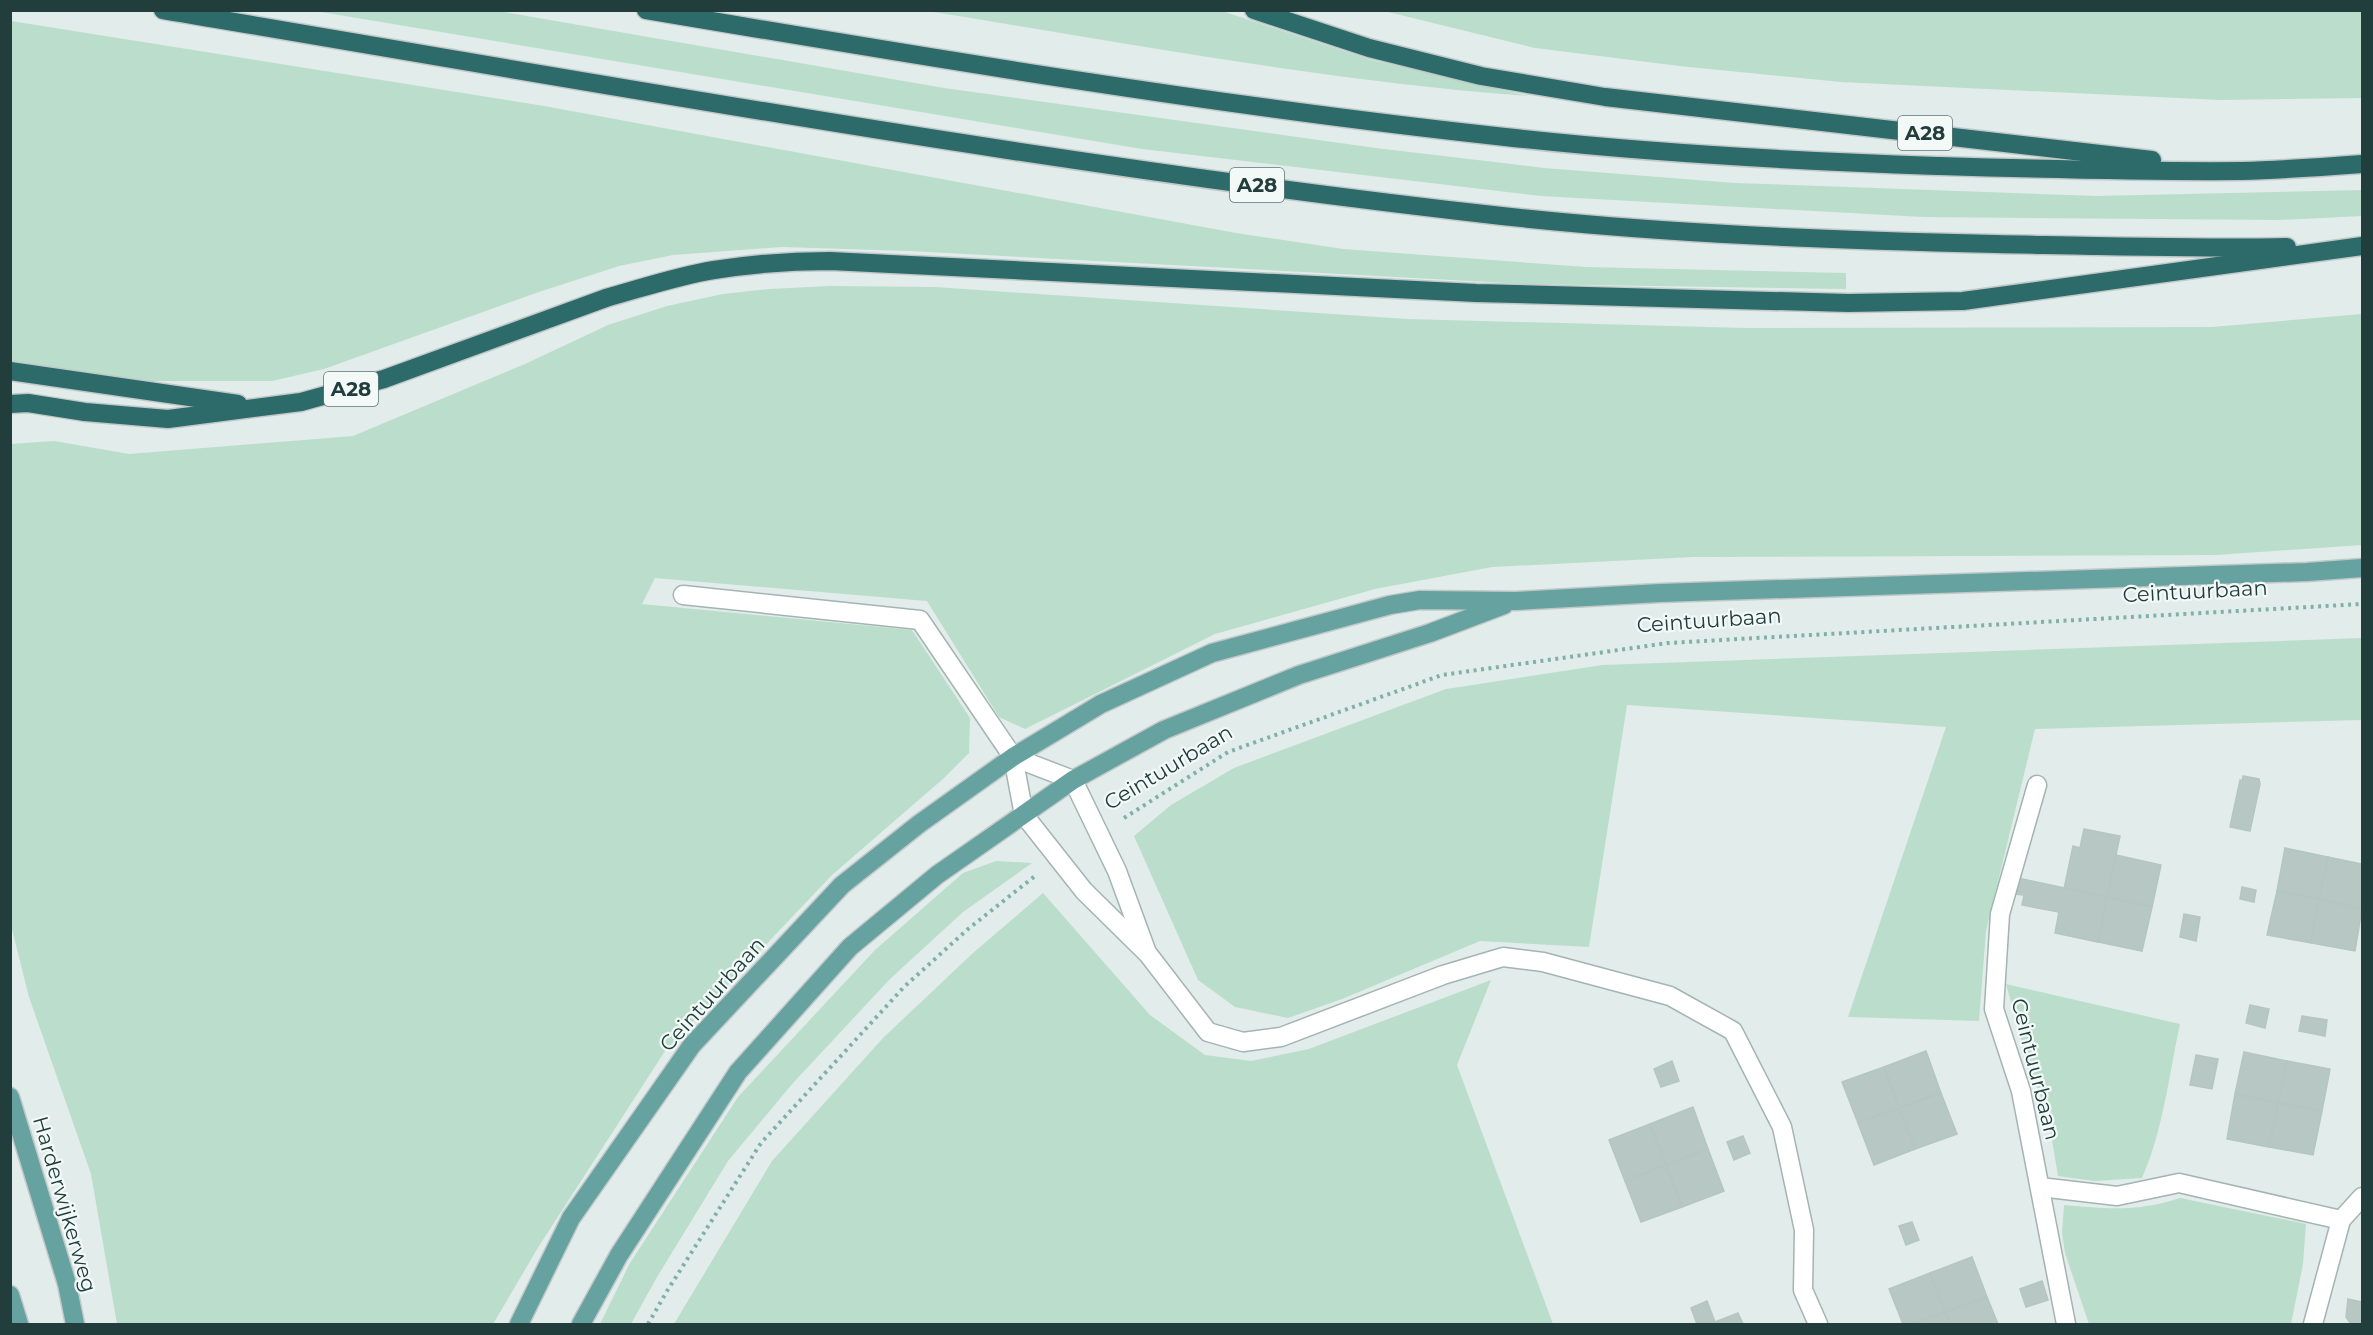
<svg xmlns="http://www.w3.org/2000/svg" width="2373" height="1335" font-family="Montserrat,sans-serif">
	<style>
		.green { fill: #badecb }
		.building { fill: #b7c7c3; stroke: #b4c6c2; stroke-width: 1.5 }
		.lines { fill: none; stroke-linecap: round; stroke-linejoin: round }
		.lane-casing { stroke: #a4b4b2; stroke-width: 21 }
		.primary-casing { stroke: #c1c9c8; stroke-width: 21 }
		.highway-casing { stroke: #c1c9c8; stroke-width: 21 }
		.path { stroke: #81b0ab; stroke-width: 4; stroke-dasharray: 3 4.5; stroke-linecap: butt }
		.lane { stroke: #fff; stroke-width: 18 }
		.primary { stroke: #65a2a0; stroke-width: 18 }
		.highway { stroke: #2d6a6a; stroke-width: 18 }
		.labels { text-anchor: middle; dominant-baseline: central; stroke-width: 4.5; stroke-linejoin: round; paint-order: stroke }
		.shield { fill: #f2f9f7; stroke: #607574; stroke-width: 1.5 }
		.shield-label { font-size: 20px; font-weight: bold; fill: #213d3c }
		.street-label { font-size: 21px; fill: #213d3c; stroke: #f2f9f7 }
	</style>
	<rect width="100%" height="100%" fill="#e2ecea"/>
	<g class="green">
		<polygon points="315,11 498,11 944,88 1376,148 1544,168 1735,183 2096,196 2362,190 2362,216 2279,220 1923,217 1541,196 1142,149"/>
		<path d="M927,11H1222L1371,60L1528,96C1326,81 1127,43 927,11Z"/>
		<polygon points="1384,11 2362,11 2362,98 2220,100 1841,82 1679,66 1535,48"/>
		<polygon points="11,21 544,106 1236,233 1343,249 1586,267 1846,273 1846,289 1527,284 910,251 782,247 673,255 619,266 536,293 324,369 272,381 151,381 19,363 11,362"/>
		<polygon points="830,286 935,287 1407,319 1745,328 2212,327 2362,314 2362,545 2216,555 1693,557 1492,567 1375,589 1215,634 1025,729 999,717 927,601 655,578 642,604 912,630 970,718 969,753 944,778 832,875 665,1051 539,1246 493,1324 117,1324 91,1174 29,997 11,925 11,444 54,441 129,454 353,436 525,364 608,325 667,306 723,294 769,289"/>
		<polygon points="2362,638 2362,720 2035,729 1986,931 1979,1021 1848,1017 1946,727 1627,705 1589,947 1480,941 1342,999 1288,1018 1235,1007 1198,980 1134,836 1171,805 1234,768 1446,689 1603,665"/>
		<polygon points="996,861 1032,863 963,912 890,979 793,1083 728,1161 657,1277 631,1324 600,1324 630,1263 738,1097 875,950 963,873"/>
		<polygon points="1043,893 1150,1015 1205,1055 1251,1061 1309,1049 1491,980 1457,1065 1553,1324 674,1324 772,1161 883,1038 973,953"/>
		<path d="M2006,984L2180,1024C2169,1075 2163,1131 2142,1178L2094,1181L2058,1176L2048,1116L2028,1063Z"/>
		<path d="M2180,1198L2306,1224L2303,1264L2291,1324H2089L2065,1253L2062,1233L2064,1205C2108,1209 2137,1212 2180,1198Z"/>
	</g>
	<g class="building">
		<polygon points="2243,776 2259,779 2260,784 2250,831 2230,827 2240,780 2242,781"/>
		<polygon points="2084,829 2120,836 2107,897 2064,889 2073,846 2080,848"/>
		<polygon points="2285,848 2328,857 2319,899 2277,891"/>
		<polygon points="2116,855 2161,865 2152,907 2107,897"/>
		<polygon points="2328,857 2362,864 2362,909 2319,899"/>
		<polygon points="2018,878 2107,897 2098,942 2055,933 2059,912 2022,905 2024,895 2015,894"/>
		<polygon points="2242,887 2256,890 2254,902 2240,899"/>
		<polygon points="2277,891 2319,899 2311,943 2267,935"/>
		<polygon points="2107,897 2152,907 2142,951 2098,942"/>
		<polygon points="2319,899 2362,909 2355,951 2311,943"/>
		<polygon points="2184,914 2200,917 2196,941 2180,937"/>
		<polygon points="2250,1005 2269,1009 2265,1028 2246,1023"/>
		<polygon points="2302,1016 2327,1020 2325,1036 2299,1031"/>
		<polygon points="1926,1051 1941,1093 1899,1108 1884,1067"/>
		<polygon points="2244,1052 2287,1061 2278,1103 2235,1094"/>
		<polygon points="2196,1055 2218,1059 2212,1089 2190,1085"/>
		<polygon points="1672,1061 1679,1081 1661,1087 1654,1069"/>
		<polygon points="2287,1061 2330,1069 2322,1111 2278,1103"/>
		<polygon points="1884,1067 1899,1108 1858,1123 1842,1082"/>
		<polygon points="1941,1093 1957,1134 1915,1149 1899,1108"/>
		<polygon points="2235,1094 2278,1103 2269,1147 2227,1139"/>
		<polygon points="2278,1103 2322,1111 2313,1155 2269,1147"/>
		<polygon points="1693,1107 1708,1149 1666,1165 1650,1124"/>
		<polygon points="1899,1108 1915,1149 1874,1165 1858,1123"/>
		<polygon points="1650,1124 1666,1165 1625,1181 1609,1140"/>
		<polygon points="1743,1136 1750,1153 1734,1160 1727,1142"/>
		<polygon points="1708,1149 1724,1191 1682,1207 1666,1165"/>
		<polygon points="1666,1165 1682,1207 1641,1222 1625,1181"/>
		<polygon points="1912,1222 1919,1240 1906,1245 1899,1226"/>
		<polygon points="1972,1257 1987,1297 1945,1312 1930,1273"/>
		<polygon points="1930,1273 1945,1312 1912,1324 1903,1324 1889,1289"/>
		<polygon points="2042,1281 2048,1300 2026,1307 2020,1289"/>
		<polygon points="1987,1297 1998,1324 1950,1324 1945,1312"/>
		<polygon points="2348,1299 2362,1302 2362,1324 2351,1324 2346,1317"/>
		<polygon points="1707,1301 1715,1322 1697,1324 1691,1308"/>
		<polygon points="1945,1312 1950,1324 1912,1324"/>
		<polygon points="1738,1313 1743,1324 1708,1324 1715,1322"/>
	</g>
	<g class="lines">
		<g class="lane-casing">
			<g id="lane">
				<polyline points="683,595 920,620 1013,757 1024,815 1084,891 1148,954 1208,1032 1243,1042 1281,1037 1443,975 1503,957 1543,962 1670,996 1733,1031 1782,1127 1804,1230 1803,1290 1818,1324"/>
				<polyline points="1013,757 1073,780 1117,871 1146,950"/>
				<polyline points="2037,785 2000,914 1994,1009 2021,1091 2066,1324"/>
				<polyline points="2040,1187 2117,1196 2179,1183 2341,1220 2313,1324"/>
				<polyline points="2341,1220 2362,1197"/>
			</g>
		</g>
		<g class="primary-casing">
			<g id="primary">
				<polyline points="10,1097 67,1284 75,1324"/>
				<polyline points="10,1295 19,1324"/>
				<polyline points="519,1324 571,1218 692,1045 842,885 919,824 1013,757 1101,704 1212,653 1390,605 1420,600 1515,601 1660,593 2307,572 2362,568"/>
				<polyline points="581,1324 619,1255 738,1072 850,947 937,875 1073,780 1164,730 1299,675 1430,633 1504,605"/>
			</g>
		</g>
		<g class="highway-casing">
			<g id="highway">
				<path d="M163,10C609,85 1053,166 1502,216C1667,234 1831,240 1996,244C2093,246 2190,249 2287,247"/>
				<path d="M646,10C931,58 1217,106 1505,137C1648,153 1793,161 1937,166C2039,169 2140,172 2241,171C2282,170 2322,167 2362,164"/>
				<polyline points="1254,10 1369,48 1481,76 1605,97 2152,160"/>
				<polyline points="10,371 238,404"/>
				<path d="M10,404L28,403L85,412L168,419L301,402L384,379L606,298C642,288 677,276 714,270C752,264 791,261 830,261L1476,293L1848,303L1963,301L2362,246"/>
			</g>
		</g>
		<g class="path">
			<polyline points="1124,818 1228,752 1442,675 1668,643 2362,604"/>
			<polyline points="648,1324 667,1291 761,1143 904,987 968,929 1035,876"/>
		</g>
		<use href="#lane" class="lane"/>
		<use href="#primary" class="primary"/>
		<use href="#highway" class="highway"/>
	</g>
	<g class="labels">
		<g class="shield">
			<rect x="1898" y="116" width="54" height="34" rx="4.5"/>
			<rect x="1230" y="168" width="54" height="34" rx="4.5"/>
			<rect x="324" y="372" width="54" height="34" rx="4.5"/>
		</g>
		<g class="shield-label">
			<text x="1925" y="133">A28</text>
			<text x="1257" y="185">A28</text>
			<text x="351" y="389">A28</text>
		</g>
		<g class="street-label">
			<text transform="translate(2195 591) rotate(-3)">Ceintuurbaan</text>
			<text transform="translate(1709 620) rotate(-4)">Ceintuurbaan</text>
			<text transform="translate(1168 767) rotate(-31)">Ceintuurbaan</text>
			<text transform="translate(712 994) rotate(-48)">Ceintuurbaan</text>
			<text transform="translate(2036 1069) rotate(76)">Ceintuurbaan</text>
			<text transform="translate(65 1204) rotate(74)">Harderwijkerweg</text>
		</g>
	</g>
	<rect width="2373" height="1335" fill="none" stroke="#213d3c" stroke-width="24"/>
</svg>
